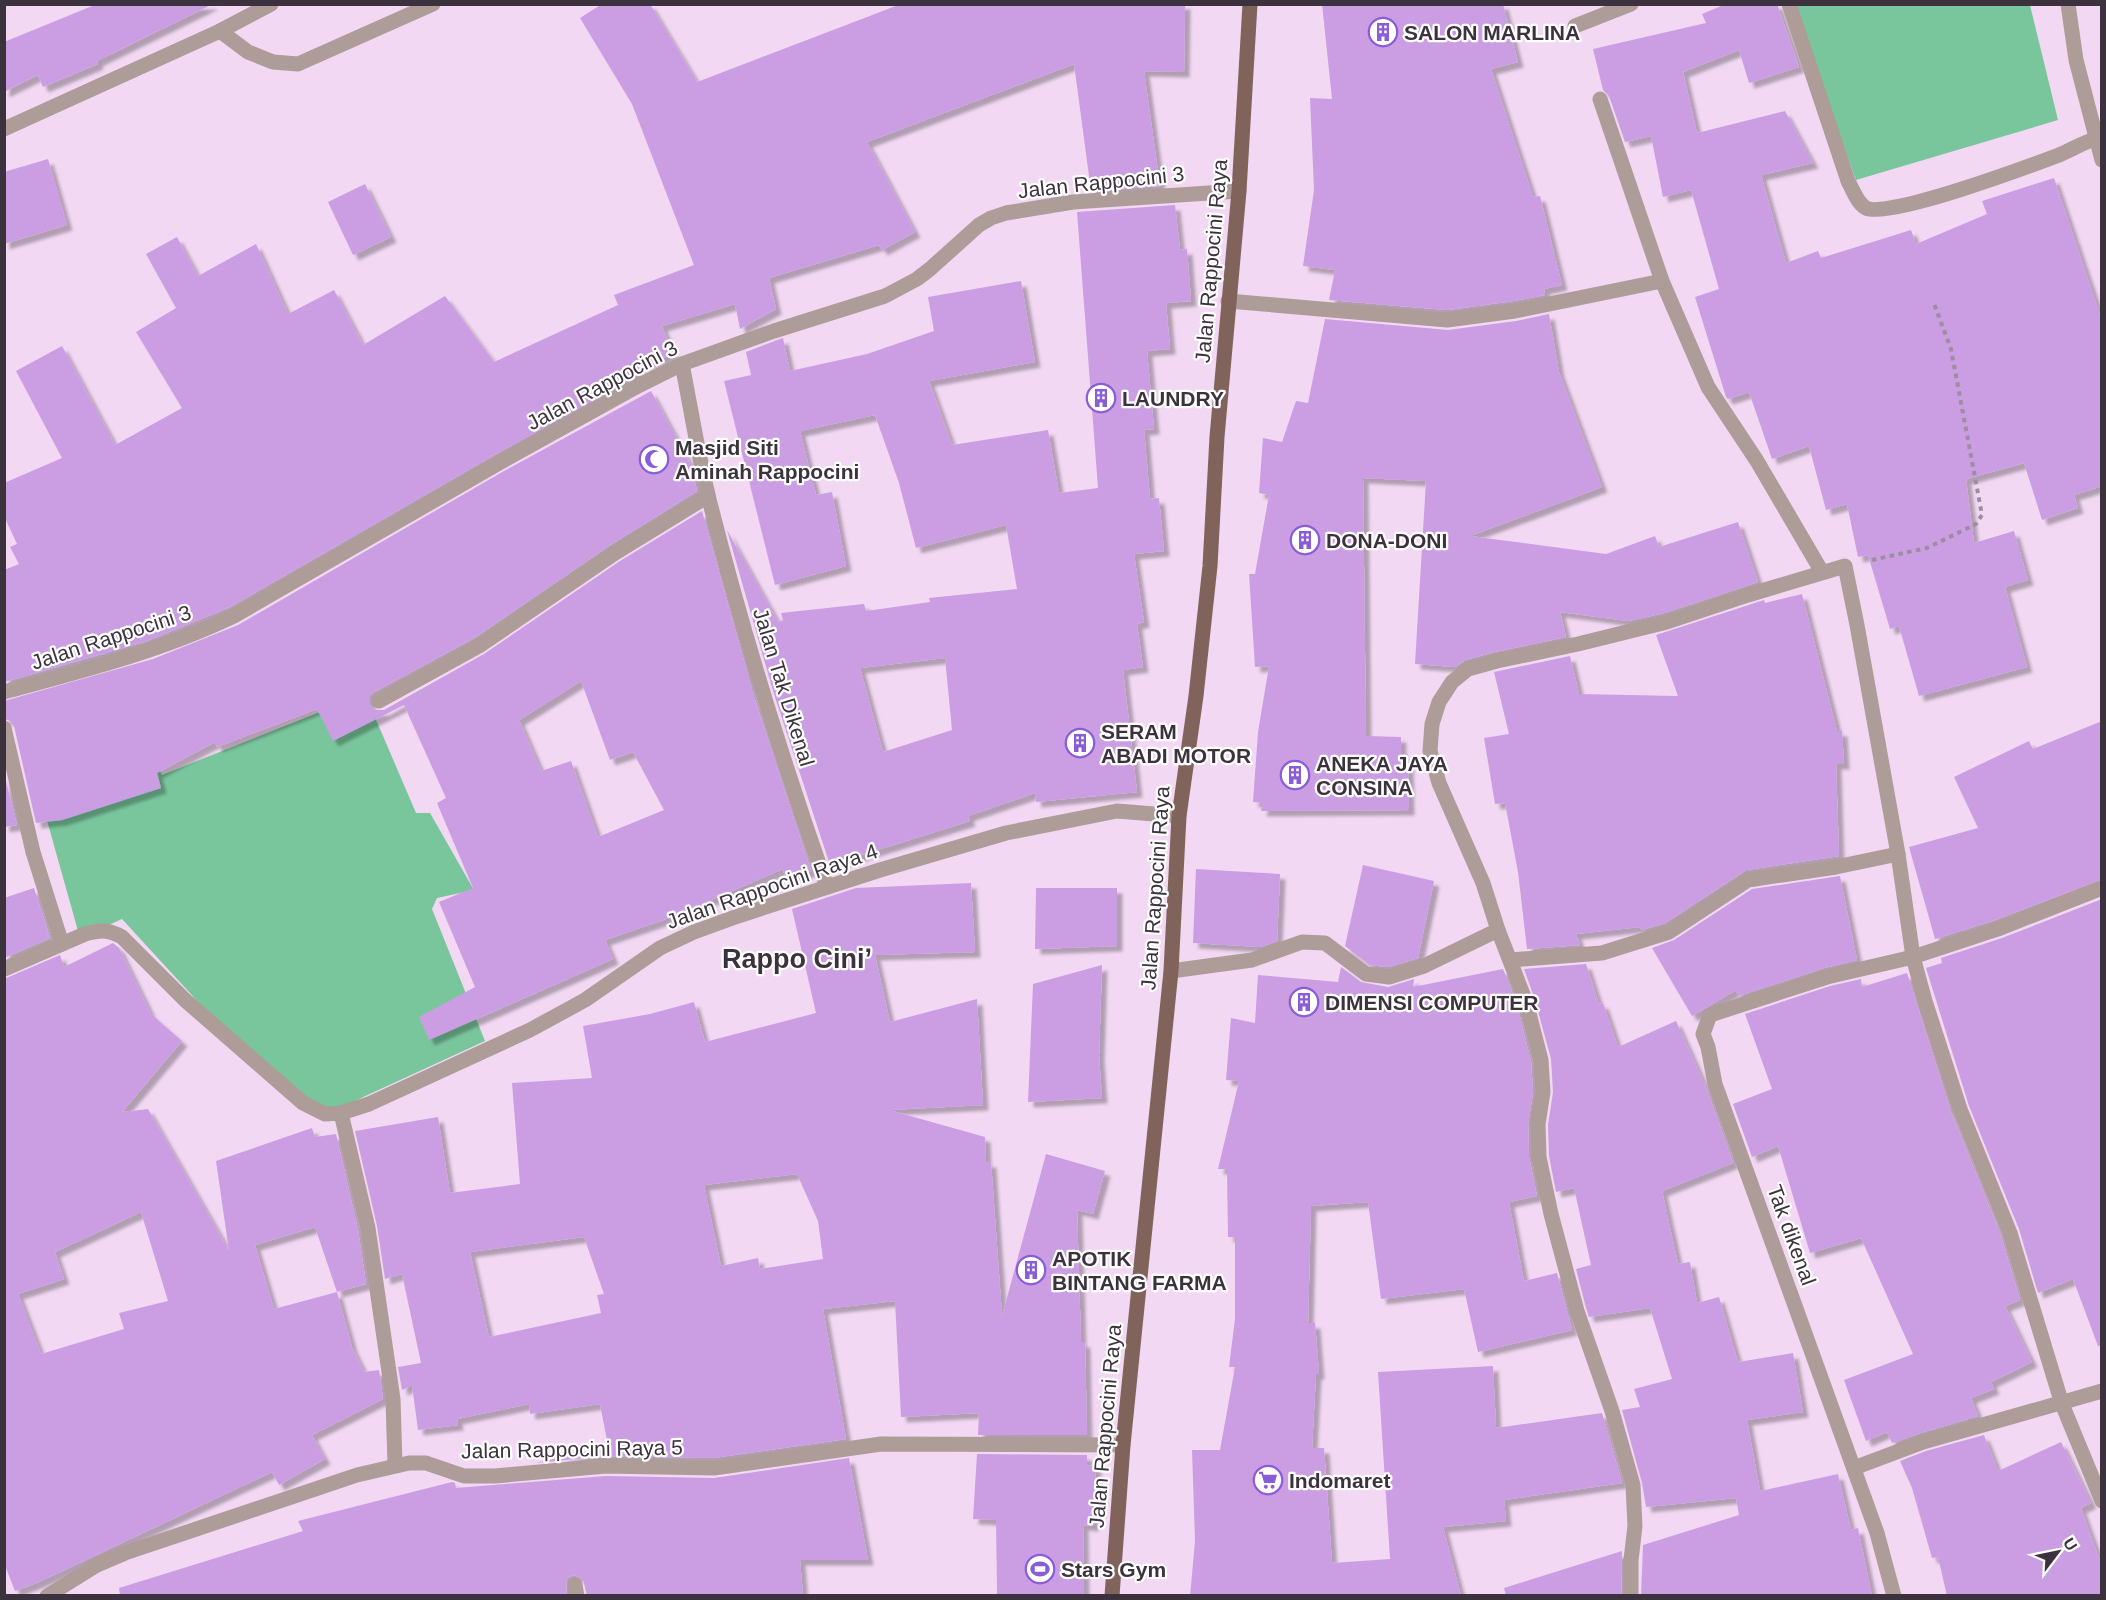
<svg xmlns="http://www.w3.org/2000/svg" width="2106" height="1600" font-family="Helvetica,sans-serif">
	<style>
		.green { fill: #79c69c }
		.building { fill: #cb9ee4; fill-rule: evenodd; filter: url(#shadow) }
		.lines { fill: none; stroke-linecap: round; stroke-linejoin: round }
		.path { stroke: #9e8c9f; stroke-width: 4; stroke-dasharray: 4.5 4.5; stroke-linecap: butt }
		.minor { stroke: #ad9c98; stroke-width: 15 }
		.major { stroke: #80635b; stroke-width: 15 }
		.labels { text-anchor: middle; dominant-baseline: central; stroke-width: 4.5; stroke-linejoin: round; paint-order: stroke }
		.poi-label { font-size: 21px; font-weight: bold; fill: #3c323d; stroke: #fff; text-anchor: start }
		.street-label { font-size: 21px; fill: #3c323d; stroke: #fff }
		.district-label { font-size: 27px; font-weight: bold; fill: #3c323d; stroke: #fff }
	</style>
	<defs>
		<filter id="shadow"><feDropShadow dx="5.5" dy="5.5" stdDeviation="1.5" flood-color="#0004"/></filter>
	</defs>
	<rect width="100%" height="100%" fill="#f2d8f3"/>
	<g class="green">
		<polygon points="1793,5 2030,5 2058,120 1856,180"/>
		<polygon points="365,694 416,813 430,813 474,890 437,898 432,909 485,1041 335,1110 299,1101 268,1078 122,919 80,938 41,799 157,765 162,775"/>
	</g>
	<g class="building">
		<polygon points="97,4 213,4 97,61 98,64 43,87 38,75 4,92 4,42"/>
		<polygon points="602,4 650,4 697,82 901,4 1185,4 1184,72 1144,71 1160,186 1091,191 1074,64 867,142 915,232 882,250 879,245 769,278 776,309 740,329 735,304 662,326 673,354 638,368 641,373 494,455 230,607 147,641 4,682 4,570 19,564 10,547 17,544 4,516 4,483 62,458 16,371 62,346 115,445 182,408 136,332 176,308 146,254 177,237 198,276 256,244 288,314 334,290 363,345 445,296 494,362 618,305 614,295 694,265 632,104 580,18"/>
		<polygon points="1322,4 1503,4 1518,62 1491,69 1533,197 1540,196 1562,285 1544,289 1545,295 1513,301 1447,310 1329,300 1335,270 1303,266 1314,190 1310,98 1332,99"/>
		<polygon points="1726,4 1777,4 1799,67 1749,83 1739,50 1683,72 1697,133 1785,111 1813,163 1761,175 1786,263 1818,251 1821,258 1911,230 1916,244 1987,214 1982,201 2054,178 2102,321 2102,486 2074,495 2078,508 2042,520 2024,463 1966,479 1974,543 2014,531 2028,580 2005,587 2027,667 1919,696 1899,626 1890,629 1868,555 1858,557 1847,504 1826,510 1809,446 1772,459 1749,392 1728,399 1726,397 1695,297 1719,289 1691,190 1663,197 1651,136 1625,142 1609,96 1603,90 1593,49 1706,23 1702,14"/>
		<polygon points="48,159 67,225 4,244 4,172"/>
		<polygon points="365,184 391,237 353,255 328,202"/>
		<path d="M1175,205L1180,250L1187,249L1191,301L1166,303L1170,349L1147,351L1154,429L1144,430L1150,499L1159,498L1164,551L1134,554L1144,622L1137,624L1143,667L1123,670L1137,792L1036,802L1035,793L968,816L970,821L830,865L773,691L727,530L778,622L783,620L781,613L864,604L866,611L930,602L929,598L1017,589L1006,525L916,548L899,483L875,415L800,431L816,495L832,492L846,566L775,585L724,381L751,375L746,352L777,340L783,338L790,371L867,354L934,331L928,297L1021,281L1035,362L929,381L952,445L1048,430L1059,493L1098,488L1077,212ZM945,658L952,730L883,752L860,668Z"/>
		<polygon points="1549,314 1559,372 1602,487 1470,536 1606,554 1655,536 1659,547 1738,522 1758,582 1664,613 1628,621 1560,612 1566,637 1494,652 1465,660 1455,667 1415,664 1426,481 1363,478 1366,736 1401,737 1401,755 1408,754 1409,810 1261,811 1263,803 1253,802 1258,732 1269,666 1255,667 1249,574 1255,574 1269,495 1259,493 1263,438 1282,442 1296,401 1308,403 1325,319 1448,330 1516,321"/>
		<path d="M651,391L691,465L697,491L610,545L474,638L374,692L370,696V705L374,710H384L484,654L620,561L702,511L754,697L811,871L786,880L783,869L669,918L605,940L613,959L429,1040L419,1017L475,987L439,902L473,888L437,803L446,798L404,705L333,741L317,709L217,747L215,742L157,773L161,788L62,820L36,823L14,726L11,721L4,719V701L153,659L238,625L504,471ZM581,681L610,760L633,752L664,810L598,837L571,761L541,771L519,720Z"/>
		<polygon points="1802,594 1837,731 1842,731 1844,764 1836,764 1839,856 1746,870 1665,923 1642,930 1640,927 1576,934 1580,945 1527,949 1518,872 1505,803 1495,804 1484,738 1509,734 1494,672 1570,656 1579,694 1678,696 1656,635 1764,600 1765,603"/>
		<polygon points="2102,721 2102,879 1995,920 1935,939 1909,847 1978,828 1954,777 2029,741 2033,749"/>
		<polygon points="4,773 17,825 4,827"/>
		<polygon points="1363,865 1434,881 1418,958 1388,967 1370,965 1345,946"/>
		<polygon points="1196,869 1280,874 1277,941 1260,947 1193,943"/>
		<polygon points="1840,876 1857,960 1824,968 1738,996 1736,990 1692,1016 1652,948 1674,940 1752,889"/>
		<path d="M971,883L975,952L875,955L890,1022L977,999L983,1105L889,1110L985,1137L986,1162H991L1002,1316L1046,1154L1105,1171L1093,1214L1077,1210L1081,1342H1085L1087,1435H978L979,1413L901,1417L895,1301L823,1309L846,1439L713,1458L606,1456L536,1463L608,1446L600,1404L530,1414L529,1404L457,1419L458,1425L418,1430L412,1385L402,1390L398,1367L421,1363L402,1274L385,1279L377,1226L355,1131L438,1117L450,1193L520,1184L512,1083L592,1078L583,1026L650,1014L694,1002L705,1042L816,1013L792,909L856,888ZM797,1174L818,1221L823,1259L760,1269L758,1258L721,1266L704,1185ZM584,1237L604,1294L597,1295L601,1313L489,1337L470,1252Z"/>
		<polygon points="34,888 50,938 4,958 4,898"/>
		<polygon points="1036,888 1117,888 1117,946 1035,949"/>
		<polygon points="2102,899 2102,1345 2098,1346 2073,1279 2038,1293 2019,1229 1969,1106 1926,968 1942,963 1941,958 2002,938"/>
		<path d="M113,943L119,948L151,1014L182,1041L122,1112L148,1109L229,1251L216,1161L312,1128L315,1137L336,1134L358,1230L366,1284L337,1292L352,1347L364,1372L379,1370L383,1399L312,1435L325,1459L279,1485L272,1472L39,1582L15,1591L4,1563V979L60,955L64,967ZM141,1212L168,1301L119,1313L124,1329L41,1354L18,1294L64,1279L55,1252ZM315,1227L337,1292L274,1309L255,1245Z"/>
		<polygon points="1586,964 1599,1004 1603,1003 1618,1047 1676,1021 1707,1090 1733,1163 1662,1191 1678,1264 1690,1262 1697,1303 1719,1297 1738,1362 1793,1353 1803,1412 1747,1420 1760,1491 1838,1474 1851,1530 1858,1528 1872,1596 1641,1596 1643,1545 1739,1515 1736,1498 1646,1507 1642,1483 1622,1410 1640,1407 1634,1389 1672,1379 1650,1308 1589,1317 1586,1308 1576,1269 1591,1265 1574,1188 1556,1192 1549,1156 1548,1125 1553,1092 1551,1059 1535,1000 1524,969"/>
		<polygon points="1102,965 1099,1056 1102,1098 1028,1102 1033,984"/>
		<polygon points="1341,967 1361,982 1388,987 1414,979 1413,987 1503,969 1517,1005 1531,1062 1533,1092 1528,1124 1529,1157 1537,1196 1509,1202 1524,1281 1557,1273 1572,1330 1478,1352 1464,1289 1381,1299 1368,1202 1311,1206 1308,1323 1315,1323 1319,1374 1316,1374 1312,1448 1324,1448 1332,1563 1390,1559 1378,1372 1493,1366 1496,1428 1602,1413 1622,1483 1504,1500 1506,1521 1443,1527 1461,1596 1190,1596 1195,1541 1192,1450 1220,1450 1235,1367 1229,1367 1235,1319 1235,1237 1228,1237 1227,1169 1218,1169 1239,1081 1226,1080 1231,1018 1255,1023 1258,975 1338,982"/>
		<polygon points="1907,973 1951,1112 2001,1236 2020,1300 2005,1306 2032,1362 1991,1382 1994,1389 1971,1398 1978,1416 1920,1433 1892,1443 1887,1432 1866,1441 1844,1380 1913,1354 1861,1238 1810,1253 1778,1146 1752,1157 1733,1104 1772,1089 1745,1014 1830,986 1861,979 1862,987"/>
		<polygon points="1984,1435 1998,1471 2061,1442 2091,1503 2081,1508 2102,1567 2102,1596 1947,1596 1938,1557 1932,1558 1912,1488 1900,1461 1926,1451"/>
		<polygon points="977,1454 1087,1455 1087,1465 1096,1466 1093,1526 1083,1525 1084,1594 997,1594 996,1520 973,1519"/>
		<polygon points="849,1458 868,1560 800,1560 803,1596 587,1596 583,1579 574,1575 568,1578 566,1582 567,1596 120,1596 119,1588 303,1531 298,1521 452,1482 455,1483 456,1488 606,1476 714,1478"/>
		<polygon points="1622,1551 1621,1596 1506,1596 1504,1588"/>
	</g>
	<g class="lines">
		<polyline class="path" points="1872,560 1927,548 1976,524 1982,515 1951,349 1933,301"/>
		<g class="minor">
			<path d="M1789,4L1848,181C1853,190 1857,203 1866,208C1888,219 2030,166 2059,155C2073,149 2087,140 2102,137"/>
			<polyline points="2068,4 2076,60 2102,160"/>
			<polyline points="1575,26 1631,4"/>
			<polyline points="220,31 248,52 273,62 298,64 433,4"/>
			<polyline points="1600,99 1662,281 1708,387 1757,461 1822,572"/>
			<polyline points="4,129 220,31 271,4"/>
			<polyline points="1228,301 1447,320 1515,311 1662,281"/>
			<path d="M682,364C691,409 698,455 709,499C742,630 782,759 827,887"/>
			<path d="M4,692C82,671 161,651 234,616L499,463L638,386L682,364L774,331L885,296L917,279L930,269L979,225L991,218L1006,213L1073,202L1239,191"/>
			<polyline points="379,701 479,646 615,553 708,496"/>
			<polyline points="4,728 33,852 62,944"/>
			<polyline points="1498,930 1526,1002 1541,1060 1543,1092 1538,1124 1539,1157 1551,1214 1577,1311 1612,1411 1633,1485 1635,1526 1631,1560 1631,1596"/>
			<polyline points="1510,960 1602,953 1669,932 1748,880 1836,867 1898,854"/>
			<path d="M4,969L85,934C100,930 108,929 122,937L185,1000L303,1103L325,1114L341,1113L369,1104L530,1030L585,1000L660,948L694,932L738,916L880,870L1006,833L1117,811L1179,816"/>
			<polyline points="1171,971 1252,960 1302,942 1325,943 1366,974 1389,977 1424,966 1498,930 1483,883 1439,783 1430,751 1432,724 1439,702 1452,682 1468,669 1497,661 1578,644 1667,622 1748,595 1845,566 1857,625 1898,854 1913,957 1925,1001 1960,1109 2010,1233 2062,1404 2102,1501"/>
			<polyline points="341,1113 368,1228 393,1399 395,1465"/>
			<polyline points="1854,1468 1923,1442 2102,1391"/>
			<polyline points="575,1585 577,1596"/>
			<polyline points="47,1596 97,1565 125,1553 357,1475 409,1463 426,1463 464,1476 495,1476 606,1466 714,1468 881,1444 1123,1445"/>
			<polyline points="1894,1596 1877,1533 1715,1084 1708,1047 1703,1034 1710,1015 1827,977 1913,957 1998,929 2102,888"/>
		</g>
		<polyline class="major" points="1112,1596 1123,1445 1171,971 1179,816 1196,696 1210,566 1217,437 1239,191 1250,4"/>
	</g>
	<defs>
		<g id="building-ring" transform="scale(1.5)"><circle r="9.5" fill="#fff" stroke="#885dd7" stroke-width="1.5"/><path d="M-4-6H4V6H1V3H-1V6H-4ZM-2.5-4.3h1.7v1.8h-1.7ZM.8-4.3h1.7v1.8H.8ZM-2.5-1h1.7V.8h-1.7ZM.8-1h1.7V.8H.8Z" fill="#885dd7"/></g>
		<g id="mosque-ring" transform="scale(1.5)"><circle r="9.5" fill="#fff" stroke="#885dd7" stroke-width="1.5"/><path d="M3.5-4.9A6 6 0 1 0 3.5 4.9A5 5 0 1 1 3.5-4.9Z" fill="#885dd7"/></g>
		<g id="supermarket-ring" transform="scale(1.5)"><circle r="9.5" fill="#fff" stroke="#885dd7" stroke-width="1.5"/><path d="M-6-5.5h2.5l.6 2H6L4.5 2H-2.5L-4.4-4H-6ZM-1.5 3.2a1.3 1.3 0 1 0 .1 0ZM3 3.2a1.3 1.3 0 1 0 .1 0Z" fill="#885dd7"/></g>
		<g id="stadium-ring" transform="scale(1.5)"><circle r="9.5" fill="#fff" stroke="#885dd7" stroke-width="1.5"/><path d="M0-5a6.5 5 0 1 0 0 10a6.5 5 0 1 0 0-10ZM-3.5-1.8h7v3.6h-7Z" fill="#885dd7"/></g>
	</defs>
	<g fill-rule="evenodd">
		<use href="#building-ring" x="1383" y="32"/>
		<use href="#building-ring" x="1101" y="398"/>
		<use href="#mosque-ring" x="654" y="459"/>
		<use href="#building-ring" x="1305" y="540"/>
		<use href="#building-ring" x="1080" y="743"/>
		<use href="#building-ring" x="1295" y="775"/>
		<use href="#building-ring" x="1304" y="1002"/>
		<use href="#building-ring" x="1031" y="1270"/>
		<use href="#supermarket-ring" x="1268" y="1480"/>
		<use href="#stadium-ring" x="1040" y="1569"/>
	</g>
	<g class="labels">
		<g class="poi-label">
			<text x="1404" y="32">SALON MARLINA</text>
			<text x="1122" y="398">LAUNDRY</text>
			<text x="675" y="447">Masjid Siti<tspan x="675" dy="24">Aminah Rappocini</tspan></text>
			<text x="1326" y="540">DONA-DONI</text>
			<text x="1101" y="731">SERAM<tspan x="1101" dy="24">ABADI MOTOR</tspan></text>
			<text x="1316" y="763">ANEKA JAYA<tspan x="1316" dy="24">CONSINA</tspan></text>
			<text x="1325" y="1002">DIMENSI COMPUTER</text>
			<text x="1052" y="1258">APOTIK<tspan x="1052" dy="24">BINTANG FARMA</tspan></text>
			<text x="1289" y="1480">Indomaret</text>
			<text x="1061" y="1569">Stars Gym</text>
		</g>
		<g class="street-label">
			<text transform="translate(1101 182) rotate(-6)">Jalan Rappocini 3</text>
			<text transform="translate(1211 261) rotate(-85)">Jalan Rappocini Raya</text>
			<text transform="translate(602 385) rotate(-28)">Jalan Rappocini 3</text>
			<text transform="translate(111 637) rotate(-18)">Jalan Rappocini 3</text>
			<text transform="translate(784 687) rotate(73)">Jalan Tak Dikenal</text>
			<text transform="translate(772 886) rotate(-19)">Jalan Rappocini Raya 4</text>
			<text transform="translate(1155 888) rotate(-86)">Jalan Rappocini Raya</text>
			<text transform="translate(1792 1235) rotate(70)">Tak dikenal</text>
			<text transform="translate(1105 1426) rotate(-85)">Jalan Rappocini Raya</text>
			<text transform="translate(572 1449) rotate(-1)">Jalan Rappocini Raya 5</text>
		</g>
		<g class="district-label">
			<text x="797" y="959">Rappo Ciniʼ</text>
		</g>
	</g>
	<rect width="2106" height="1600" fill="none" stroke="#3c323d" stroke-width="12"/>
	<g transform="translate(2058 1552) rotate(58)" stroke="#ffffff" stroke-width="4.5" paint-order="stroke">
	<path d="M0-4.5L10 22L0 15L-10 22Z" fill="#3c323d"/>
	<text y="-9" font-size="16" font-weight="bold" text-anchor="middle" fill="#3c323d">U</text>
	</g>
</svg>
